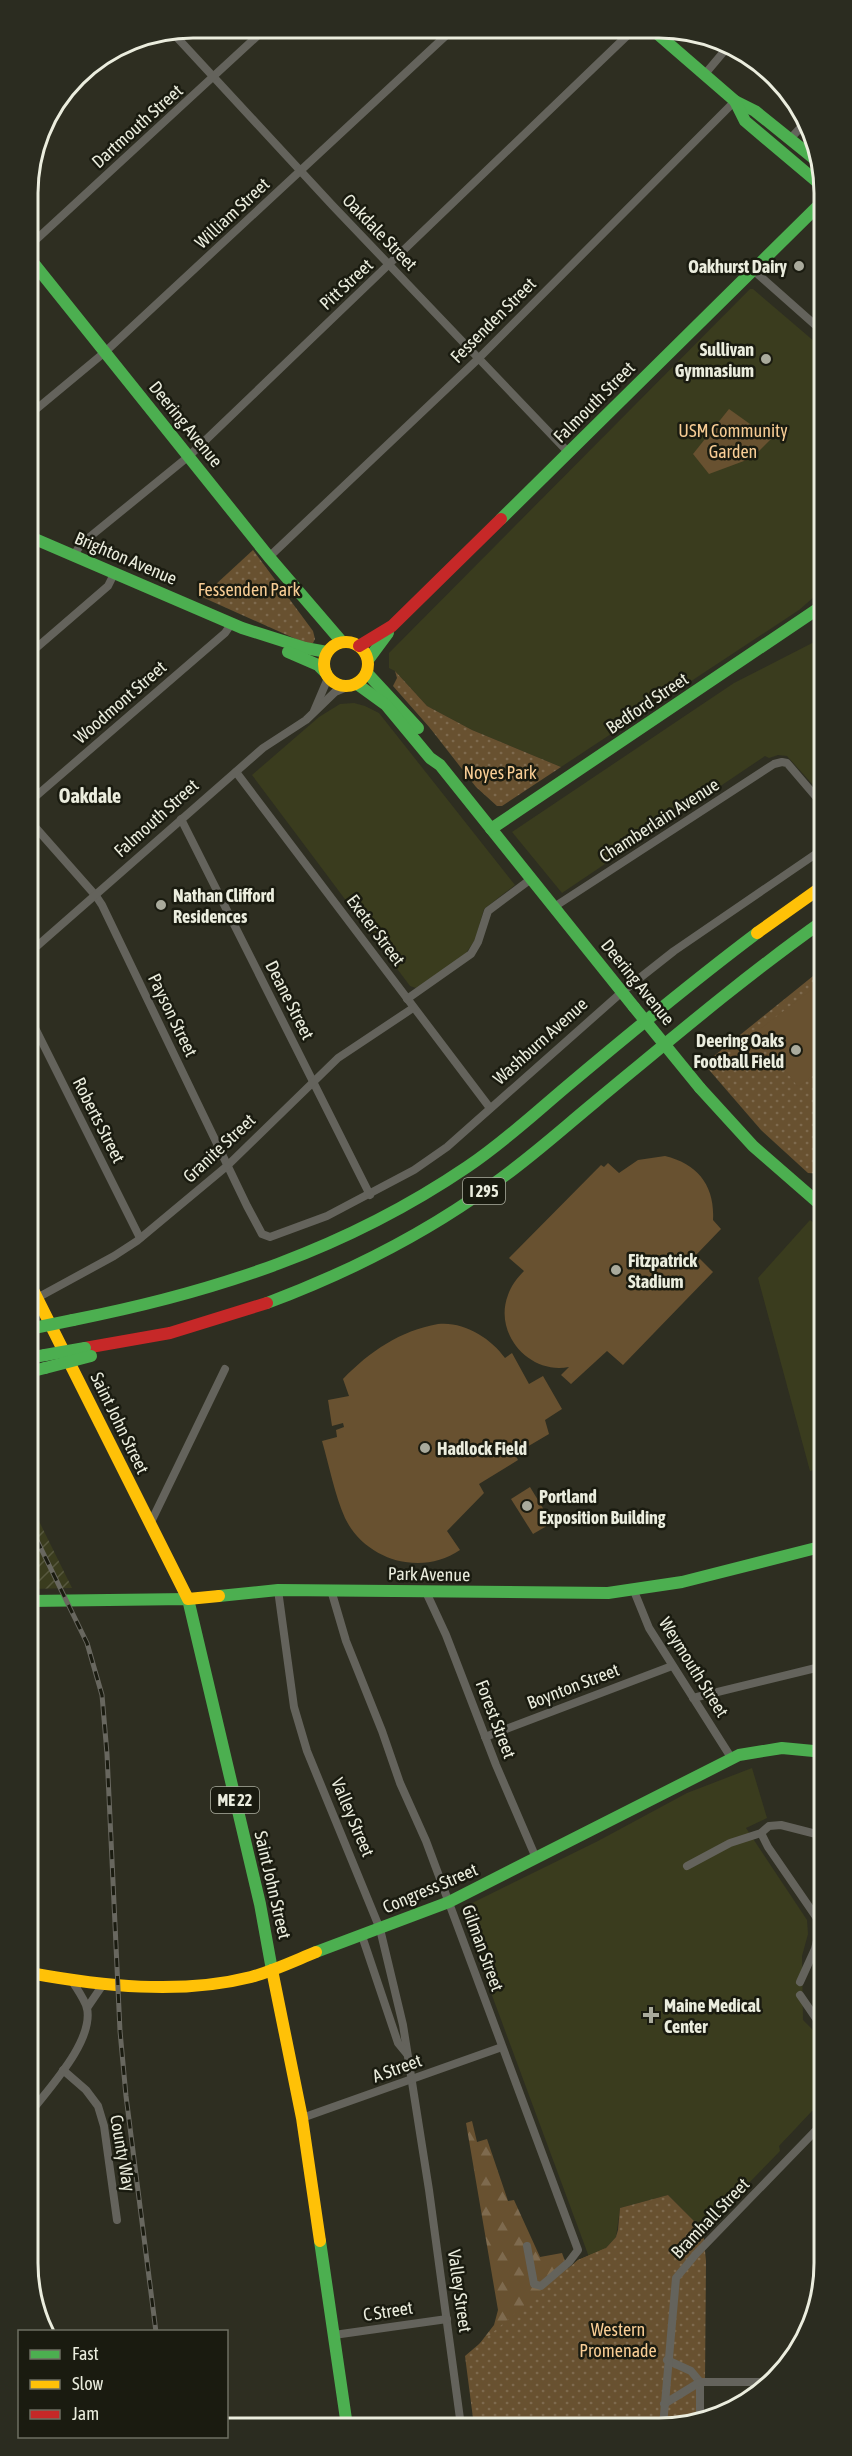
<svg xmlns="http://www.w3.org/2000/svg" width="852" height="2456" font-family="'Asap Condensed',sans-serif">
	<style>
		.built { fill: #3a3c1e }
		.industrial { fill: url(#industrial-furrows) }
		.forest { fill: url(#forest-firs) }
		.park { fill: url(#park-dots) }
		.garden { fill: #685130 }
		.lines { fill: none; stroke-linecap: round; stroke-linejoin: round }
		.street { stroke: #64635c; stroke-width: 8 }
		.fast { stroke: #4caf50; stroke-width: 12 }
		.slow { stroke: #ffc107; stroke-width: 12 }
		.jam { stroke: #c62828; stroke-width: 12 }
		.rail-casing { stroke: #68675f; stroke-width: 5 }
		.rail { stroke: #1a1b10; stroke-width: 3; stroke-dasharray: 9; stroke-linecap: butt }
		.fast-bridge { stroke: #4caf50; stroke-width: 12 }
		.poi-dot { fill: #a9aa9c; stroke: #1a1b10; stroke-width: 2 }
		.labels { text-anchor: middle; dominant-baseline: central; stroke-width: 5; stroke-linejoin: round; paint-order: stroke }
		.shield { fill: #1a1b10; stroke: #acaea0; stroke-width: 1.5 }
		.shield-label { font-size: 16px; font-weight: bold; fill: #ebedde }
		.street-label { font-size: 18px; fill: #ebedde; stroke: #1a1b10 }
		.poi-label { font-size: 18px; font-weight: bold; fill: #ebedde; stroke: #1a1b10; text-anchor: start }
		.park-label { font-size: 18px; fill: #f8cd95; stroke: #1a1b10 }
		.neighbourhood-label { font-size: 20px; font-weight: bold; fill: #ebedde; stroke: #1a1b10 }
		.rim { fill: none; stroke: #ebedde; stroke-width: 3 }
	</style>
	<defs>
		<pattern id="industrial-furrows" width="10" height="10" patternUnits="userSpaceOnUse" patternTransform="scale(1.5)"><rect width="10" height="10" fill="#3a3c1e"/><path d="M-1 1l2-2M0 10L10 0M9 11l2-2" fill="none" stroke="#57583e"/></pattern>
		<pattern id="forest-firs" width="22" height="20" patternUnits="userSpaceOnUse" patternTransform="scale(1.5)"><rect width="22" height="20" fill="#685130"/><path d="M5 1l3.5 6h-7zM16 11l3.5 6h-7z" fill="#7e6a4e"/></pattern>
		<pattern id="park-dots" width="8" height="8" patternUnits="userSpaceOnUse" patternTransform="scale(1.5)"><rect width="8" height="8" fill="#685130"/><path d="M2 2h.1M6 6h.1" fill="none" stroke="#7e6a4e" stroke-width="1.8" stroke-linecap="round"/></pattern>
	</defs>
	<rect width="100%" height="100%" fill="#2e2e21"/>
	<g class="built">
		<polygon points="750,289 753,289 822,348 822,590 799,610 561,767 472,730 427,706 395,671 389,668 389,653"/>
		<polygon points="822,638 823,796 787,756 778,755 769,758 765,756 562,893 512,832 734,683"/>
		<polygon points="354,703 365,706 379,713 515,885 484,909 475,940 464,956 416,988 410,986 252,775 319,717 340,704"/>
		<polygon points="810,1220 823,1230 824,1468 810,1471 758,1278"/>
		<polygon points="752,1768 767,1818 746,1828 807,1920 808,1934 802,1956 803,2020 824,2041 824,2113 812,2111 779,2146 780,2151 703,2230 668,2195 620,2208 616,2237 606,2248 589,2257 460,1909 598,1841 687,1793"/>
	</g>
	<polygon class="industrial" points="29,1501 72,1588 29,1589"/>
	<polygon class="forest" points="472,2121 477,2142 487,2139 508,2201 514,2200 540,2257 562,2253 568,2269 578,2260 606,2248 477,2347 494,2325 498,2310 466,2123"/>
	<g class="park">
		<polygon points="253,550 313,631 315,639 313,643 307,644 202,597"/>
		<polygon points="395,671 427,706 472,730 561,767 502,806 497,806 476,787 430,728 393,686 397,678"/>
		<polygon points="823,968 823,1174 808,1173 761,1130 704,1064"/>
		<polygon points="668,2195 703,2230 706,2261 705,2382 701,2382 700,2423 692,2426 474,2426 465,2356 578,2260 606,2248 616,2237 618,2230 620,2208"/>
	</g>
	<g class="garden">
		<polygon points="729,409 771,439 752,458 709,474 693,454"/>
		<polygon points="823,981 823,1068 798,1087 756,1032"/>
		<path d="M665,1156C698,1164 715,1186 713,1220L721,1229L696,1255L713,1272L623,1365L607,1351L571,1384L561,1375L569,1367C530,1375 493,1334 508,1295C511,1286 517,1278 524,1271L509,1258L601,1165L604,1167L608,1163L619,1173L638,1160Z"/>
		<path d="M438,1324C463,1321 491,1338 505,1358L512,1353L529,1384L543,1376L562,1409L545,1420L549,1434L515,1454L518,1460L479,1484L484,1493L447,1531L460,1550C421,1577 365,1560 345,1518C335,1496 329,1465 322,1441L337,1437L336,1430L344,1427L343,1423L332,1426L328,1400L349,1396L343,1379C370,1351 400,1331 438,1324Z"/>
		<polygon points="530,1487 552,1523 533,1534 511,1499"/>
	</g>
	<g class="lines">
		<g class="street">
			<polyline points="171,31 333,206 568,452"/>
			<polyline points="705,74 726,49"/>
			<polyline points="789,140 803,125"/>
			<polyline points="27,248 267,27"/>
			<polyline points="753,270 822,331"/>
			<polyline points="28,416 105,352 453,29"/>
			<polyline points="74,555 81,544 189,456 633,30"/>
			<polyline points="269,557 478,359 735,101"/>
			<polyline points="28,655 108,586 115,572"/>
			<polyline points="314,711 328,678"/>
			<polyline points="236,772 490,1108"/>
			<polyline points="28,803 225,633 232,623"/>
			<polyline points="28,819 96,896 102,905 247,1206 262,1234 270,1237 327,1216 414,1170 447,1147 622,992 674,951 823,849"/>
			<polyline points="181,819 370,1195"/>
			<polyline points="554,907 774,764 782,762 787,763 823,805"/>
			<polyline points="28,954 263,748 306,720 335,692 347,687"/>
			<polyline points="407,999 471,954 478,942 488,911 531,879"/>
			<polyline points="29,1016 140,1238"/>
			<polyline points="37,1298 114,1256 137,1241 227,1166 338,1058 413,1008"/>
			<polyline points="150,1524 225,1369"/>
			<polyline points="278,1590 294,1707 307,1751 380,1929 403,2025 429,2190 461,2426"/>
			<polyline points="331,1590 346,1641 382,1731 400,1783 426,1841 578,2250 569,2262 541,2286 534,2284 527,2246"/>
			<polyline points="634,1591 649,1628 732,1759"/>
			<polyline points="426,1592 446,1635 496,1765 536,1858"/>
			<polyline points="693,1698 824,1666"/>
			<polyline points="485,1737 672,1666"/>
			<polyline points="30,1831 35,1822"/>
			<polyline points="761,1833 768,1847 821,1924"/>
			<polyline points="687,1866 730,1843 761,1833 769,1826 781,1825 824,1836"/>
			<polyline points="362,1936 398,2043 407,2054"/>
			<polyline points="800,1982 815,1949 821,1924"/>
			<polyline points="800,1995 824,2030"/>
			<polyline points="87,2008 104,1983"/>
			<polyline points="63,2070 86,2090 98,2106 104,2126 117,2220"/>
			<path d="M30,2113C49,2088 94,2041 87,2008C84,1998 76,1988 71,1979"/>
			<polyline points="302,2118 502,2047"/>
			<polyline points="334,2335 447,2319"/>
			<polyline points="667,2360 691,2371 700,2382 773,2382"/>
			<polyline points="664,2404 700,2382"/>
			<polyline points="700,2423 700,2382"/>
			<polyline points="663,2426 676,2278 696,2254 824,2122"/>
		</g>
		<g class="fast">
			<polyline points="653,30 735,101 755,111 822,165"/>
			<polyline points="735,101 745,121 822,186"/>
			<polyline points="27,255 269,557 342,642"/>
			<polyline points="501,519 822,202"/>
			<polyline points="28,536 242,628 305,648 327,652"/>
			<polyline points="288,652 318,665 326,673"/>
			<polyline points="368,660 388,633"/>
			<polyline points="367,673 418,728"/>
			<polyline points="357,684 386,705 430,758 440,765 634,1007"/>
			<polyline points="491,829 822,606"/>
			<polyline points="700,1088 753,1146 823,1207"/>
			<path d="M267,1303C347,1273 423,1235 492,1185C528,1160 561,1130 595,1102C670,1040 744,977 823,921"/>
			<path d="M73,1320C216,1292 346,1249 467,1167C503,1143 534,1114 566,1087C629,1034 692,982 757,933"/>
			<polyline points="29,1358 45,1355"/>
			<polyline points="29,1372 45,1368"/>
			<polyline points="219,1596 278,1590 608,1593 682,1582 824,1546"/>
			<polyline points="29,1601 188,1599 260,1904 272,1970"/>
			<polyline points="316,1952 449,1902 739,1755 782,1748 824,1752"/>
			<polyline points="320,2241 347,2426"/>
		</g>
		<g class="slow">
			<circle cx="346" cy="664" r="22"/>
			<polyline points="757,933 823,886"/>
			<polyline points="29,1282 188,1599 219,1596"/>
			<polyline points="272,1970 302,2118 320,2241"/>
			<path d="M30,1973C101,1986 180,1995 251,1977C273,1971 294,1961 316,1952"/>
		</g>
		<g class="jam">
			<polyline points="359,646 392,626 501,519"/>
			<polyline points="85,1348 170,1333 267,1303"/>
		</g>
		<g class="rail-casing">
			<polyline id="rail" points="29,1524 87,1643 102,1695 107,1754 120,2031 126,2096 156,2332"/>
		</g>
		<use href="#rail" class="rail"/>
		<g class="fast-bridge">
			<polyline points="634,1007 700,1088"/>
			<polyline points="29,1329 73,1320"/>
			<polyline points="45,1355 85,1348"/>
			<polyline points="45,1368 91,1356"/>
		</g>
	</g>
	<g class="poi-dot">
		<circle cx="799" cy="266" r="6"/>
		<circle cx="766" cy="359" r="6"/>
		<circle cx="161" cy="905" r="6"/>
		<circle cx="796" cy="1050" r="6"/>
		<circle cx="616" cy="1270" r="6"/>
		<circle cx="425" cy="1448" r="6"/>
		<circle cx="527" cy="1506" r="6"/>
		<path d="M648 2006h6v6h6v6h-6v6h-6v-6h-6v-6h6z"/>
	</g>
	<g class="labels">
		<g class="shield">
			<rect x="463" y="1178" width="42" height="26" rx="4.5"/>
			<rect x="211" y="1787" width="48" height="26" rx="4.5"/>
		</g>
		<g class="shield-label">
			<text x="484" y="1191">I 295</text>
			<text x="235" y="1800">ME 22</text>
		</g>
		<g class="street-label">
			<text transform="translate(137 126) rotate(-42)">Dartmouth Street</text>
			<text transform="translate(232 213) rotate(-43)">William Street</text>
			<text transform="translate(380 232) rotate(46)">Oakdale Street</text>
			<text transform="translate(346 284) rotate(-43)">Pitt Street</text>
			<text transform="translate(493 320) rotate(-45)">Fessenden Street</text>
			<text transform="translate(594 402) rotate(-45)">Falmouth Street</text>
			<text transform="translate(186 424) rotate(51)">Deering Avenue</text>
			<text transform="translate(126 558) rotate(23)">Brighton Avenue</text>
			<text transform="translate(120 702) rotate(-41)">Woodmont Street</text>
			<text transform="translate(647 703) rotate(-34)">Bedford Street</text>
			<text transform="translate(156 818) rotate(-42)">Falmouth Street</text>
			<text transform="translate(659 820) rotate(-33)">Chamberlain Avenue</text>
			<text transform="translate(376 930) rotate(53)">Exeter Street</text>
			<text transform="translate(638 982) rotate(51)">Deering Avenue</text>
			<text transform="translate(290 1000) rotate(63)">Deane Street</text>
			<text transform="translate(173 1015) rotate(64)">Payson Street</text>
			<text transform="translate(540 1041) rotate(-42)">Washburn Avenue</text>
			<text transform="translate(99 1120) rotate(63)">Roberts Street</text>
			<text transform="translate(219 1148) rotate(-43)">Granite Street</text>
			<text transform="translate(120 1423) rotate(64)">Saint John Street</text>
			<text transform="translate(429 1574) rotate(1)">Park Avenue</text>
			<text transform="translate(694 1667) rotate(58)">Weymouth Street</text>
			<text transform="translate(573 1686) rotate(-21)">Boynton Street</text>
			<text transform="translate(496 1719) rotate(69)">Forest Street</text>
			<text transform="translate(353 1817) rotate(67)">Valley Street</text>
			<text transform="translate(273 1885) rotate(77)">Saint John Street</text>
			<text transform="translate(430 1888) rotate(-23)">Congress Street</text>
			<text transform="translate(483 1948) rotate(70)">Gilman Street</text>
			<text transform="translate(397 2068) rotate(-20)">A Street</text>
			<text transform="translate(123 2153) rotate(80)">County Way</text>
			<text transform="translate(710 2218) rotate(-46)">Bramhall Street</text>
			<text transform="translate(460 2291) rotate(82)">Valley Street</text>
			<text transform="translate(388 2311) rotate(-9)">C Street</text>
		</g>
		<g class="poi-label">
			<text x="787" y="266" text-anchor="end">Oakhurst Dairy</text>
			<text x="754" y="349" text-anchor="end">Sullivan<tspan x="754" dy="21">Gymnasium</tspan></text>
			<text x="173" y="895">Nathan Clifford<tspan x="173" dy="21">Residences</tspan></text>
			<text x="784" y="1040" text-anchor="end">Deering Oaks<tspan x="784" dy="21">Football Field</tspan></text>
			<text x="628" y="1260">Fitzpatrick<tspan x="628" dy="21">Stadium</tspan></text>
			<text x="437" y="1448">Hadlock Field</text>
			<text x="539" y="1496">Portland<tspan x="539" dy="21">Exposition Building</tspan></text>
			<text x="664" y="2005">Maine Medical<tspan x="664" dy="21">Center</tspan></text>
		</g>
		<g class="park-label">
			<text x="733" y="430">USM Community<tspan x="733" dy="21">Garden</tspan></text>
			<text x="249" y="589">Fessenden Park</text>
			<text x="500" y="772">Noyes Park</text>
			<text x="618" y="2329">Western<tspan x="618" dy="21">Promenade</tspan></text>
		</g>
		<g class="neighbourhood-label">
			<text x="90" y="795">Oakdale</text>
		</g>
	</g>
	<path d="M0 0H852V2456H0ZM193 38H659A155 155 0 0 1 814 193V2263A155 155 0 0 1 659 2418H193A155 155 0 0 1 38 2263V193A155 155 0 0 1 193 38Z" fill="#2b2c20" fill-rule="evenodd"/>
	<path class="rim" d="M193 38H659A155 155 0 0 1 814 193V2263A155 155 0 0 1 659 2418H193A155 155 0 0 1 38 2263V193A155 155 0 0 1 193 38Z"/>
	<rect x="18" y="2330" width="210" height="108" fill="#1a1b10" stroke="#6e6f62" stroke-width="1.5"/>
	<rect x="30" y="2350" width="30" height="9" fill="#4caf50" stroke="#6e6f62" stroke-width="1.5"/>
	<text x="72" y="2360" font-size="18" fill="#ebedde">Fast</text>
	<rect x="30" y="2380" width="30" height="9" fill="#ffc107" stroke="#6e6f62" stroke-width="1.5"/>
	<text x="72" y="2390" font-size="18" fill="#ebedde">Slow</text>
	<rect x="30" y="2410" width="30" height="9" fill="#c62828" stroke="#6e6f62" stroke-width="1.5"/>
	<text x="72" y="2420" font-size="18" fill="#ebedde">Jam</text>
</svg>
